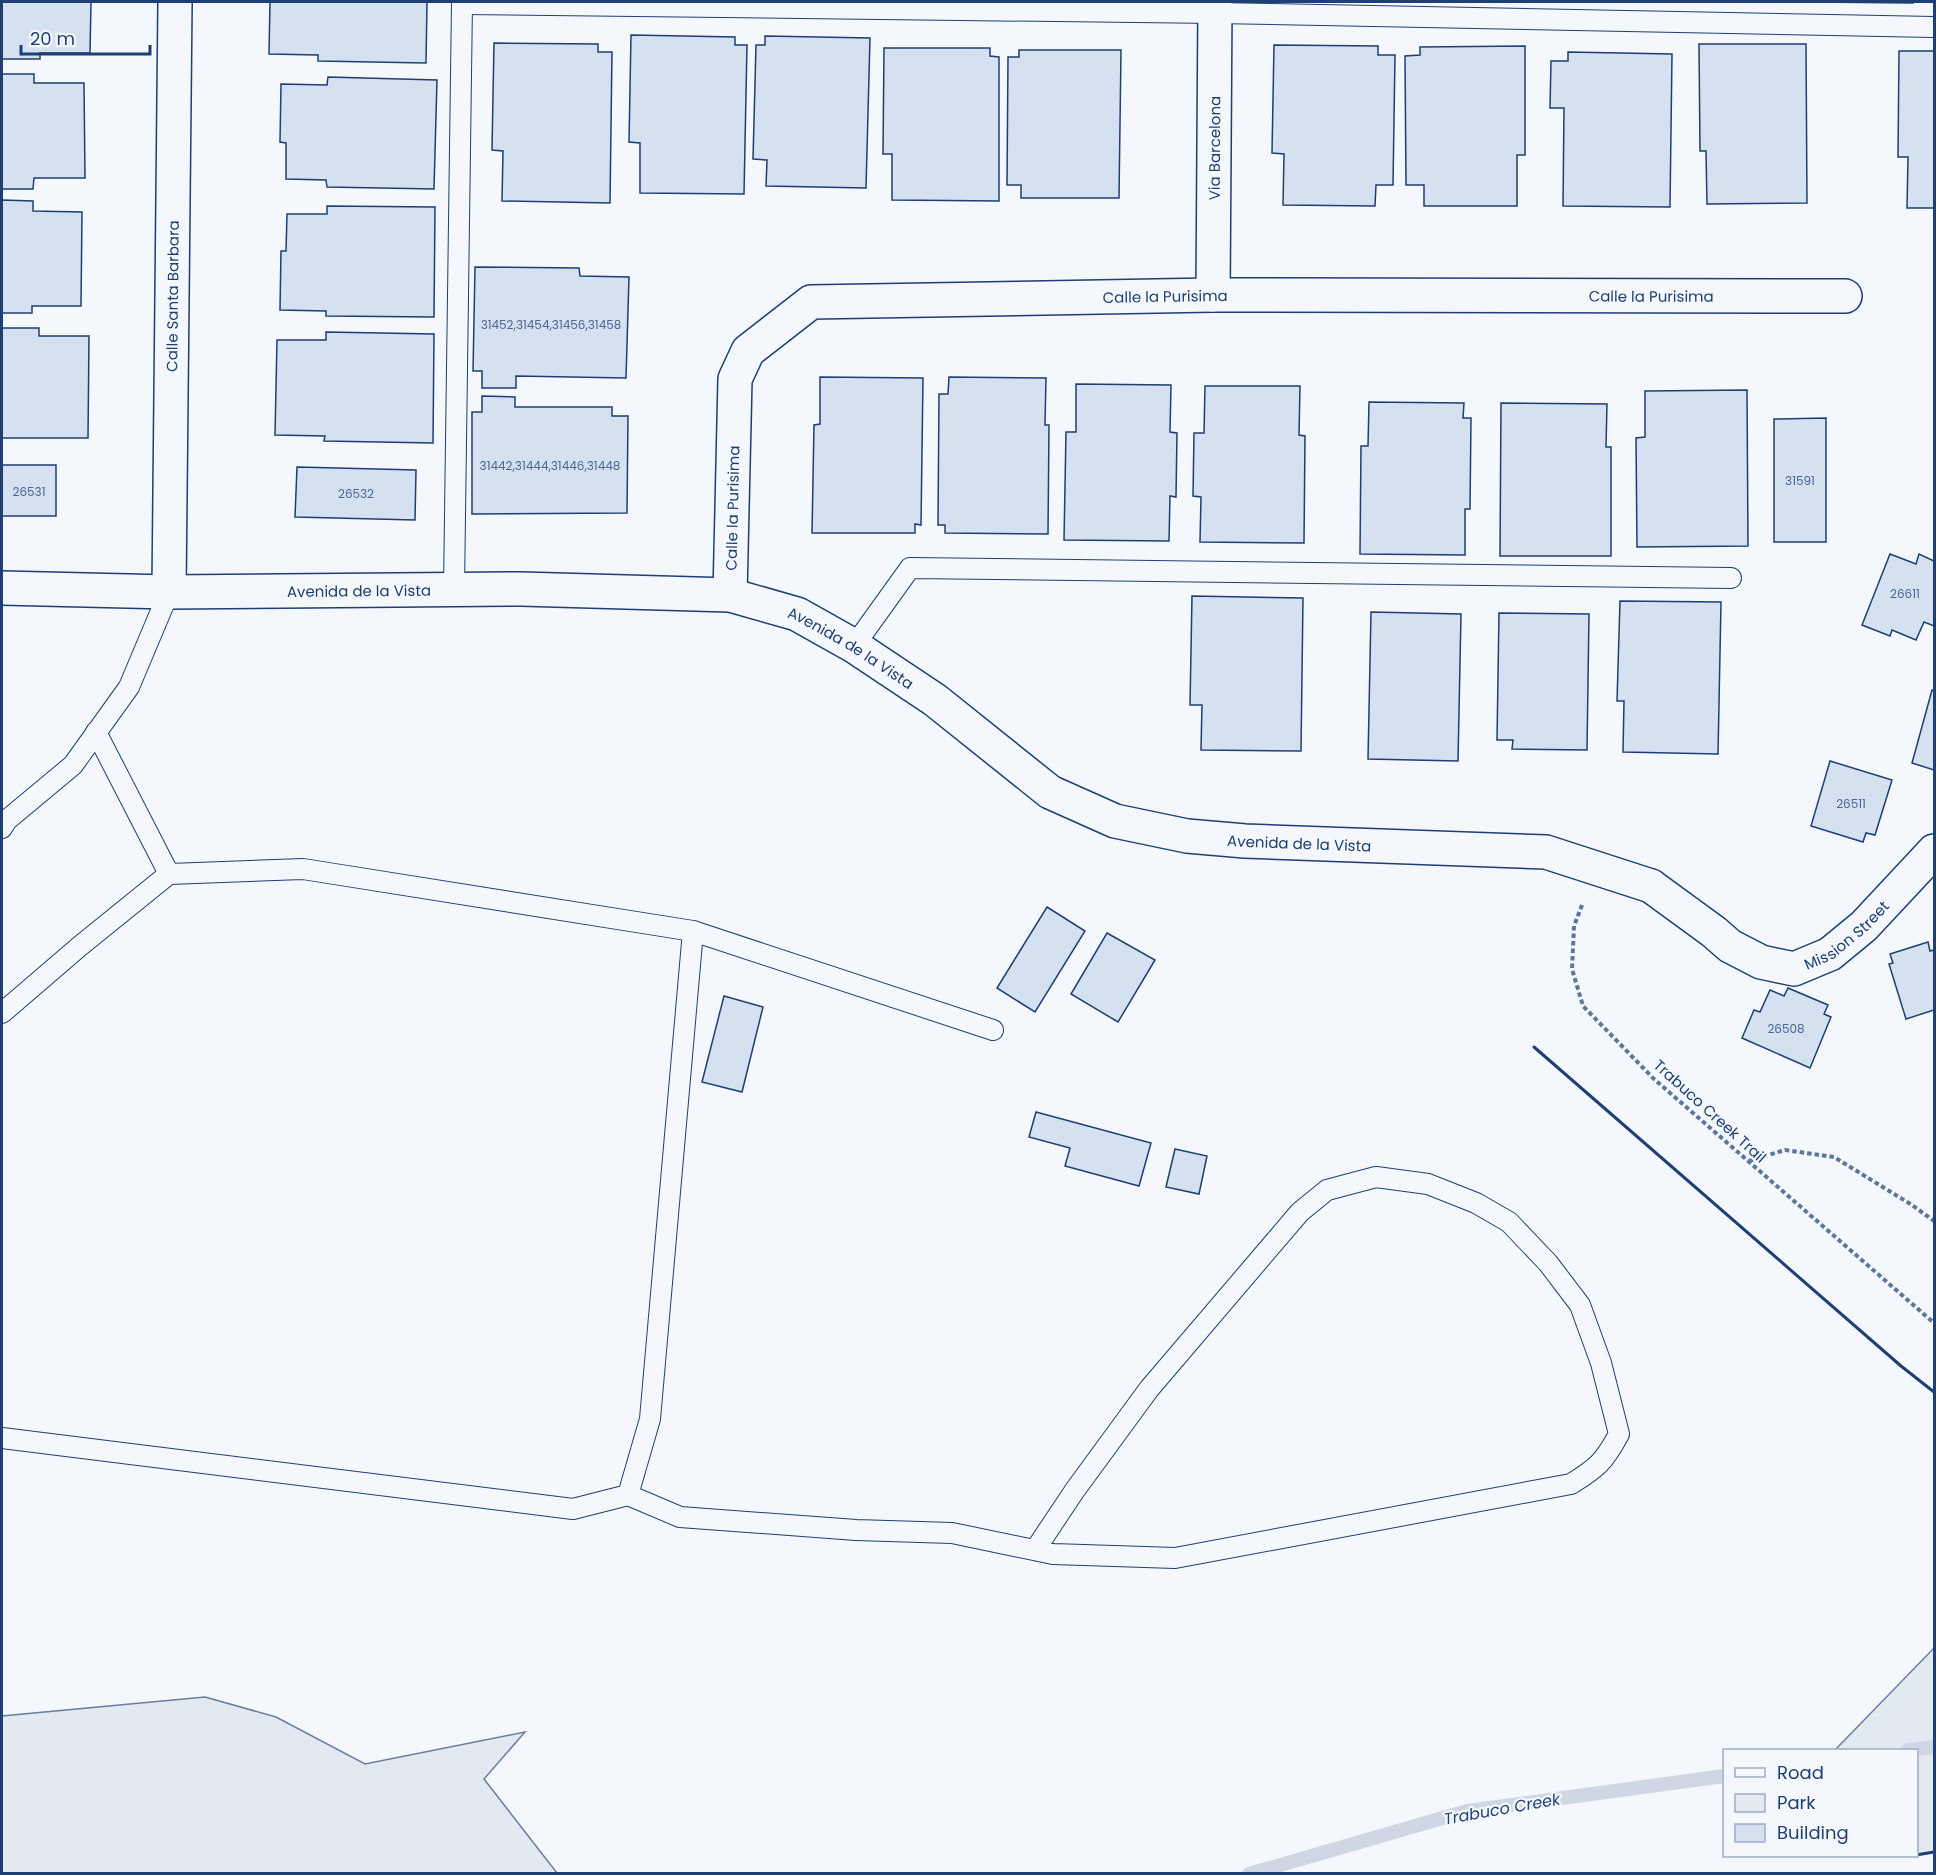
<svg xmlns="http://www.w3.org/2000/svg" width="1936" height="1875" font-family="Poppins,sans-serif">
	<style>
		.green { fill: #e3e9f0; stroke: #687fa3; stroke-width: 1.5 }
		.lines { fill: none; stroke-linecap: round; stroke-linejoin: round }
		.stream { stroke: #cfd7e4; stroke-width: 14 }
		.building { fill: #d5e0f0; stroke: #1d3f73; stroke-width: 1.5 }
		.service-casing { stroke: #1d3f73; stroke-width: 22 }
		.minor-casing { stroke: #1d3f73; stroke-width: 36 }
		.tertiary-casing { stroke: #1d3f73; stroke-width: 36 }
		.path { stroke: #5e769c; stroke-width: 4; stroke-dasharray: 4.5 3; stroke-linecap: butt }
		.service { stroke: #f4f7fb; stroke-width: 20 }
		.minor { stroke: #f4f7fb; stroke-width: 33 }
		.tertiary { stroke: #f4f7fb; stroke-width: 33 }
		.wall { stroke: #1d3f73; stroke-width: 3 }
		.labels { text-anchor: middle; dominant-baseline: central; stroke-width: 4.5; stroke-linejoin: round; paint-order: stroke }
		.number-label { font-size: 12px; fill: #4b6792 }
		.street-label { font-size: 15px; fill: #1d3f73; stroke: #f4f7fb }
		.water-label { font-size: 16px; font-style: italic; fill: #1d3f73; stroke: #f4f7fb }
	</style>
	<rect width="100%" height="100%" fill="#f4f7fb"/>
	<g class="green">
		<polygon points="1934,1648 1934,1852 1917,1855 1916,1750 1835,1750"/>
		<polygon points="205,1697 276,1717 365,1764 525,1732 484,1779 557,1873 2,1873 2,1716"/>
	</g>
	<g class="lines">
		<g class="stream">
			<polyline points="1908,1750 1934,1747"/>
			<polyline points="1249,1874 1467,1811 1724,1776"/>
		</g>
	</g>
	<g class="building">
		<polygon points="2,2 91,2 90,53 40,53 40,59 2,59"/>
		<polygon points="270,2 427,2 426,63 318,61 318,55 269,54"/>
		<polygon points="1810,2 1913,2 1913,3"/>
		<polygon points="631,35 735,37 735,45 747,45 744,194 640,193 640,143 629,142"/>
		<polygon points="765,36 870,38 866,188 766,186 767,160 753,159 756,45 765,45"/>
		<polygon points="494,43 598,44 598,52 612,52 610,203 502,201 503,151 492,150"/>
		<polygon points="1699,44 1806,44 1807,203 1707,204 1706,151 1700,151"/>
		<polygon points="1274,45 1378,46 1378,55 1395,55 1393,185 1376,185 1375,206 1283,205 1284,154 1272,153"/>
		<polygon points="1525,46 1525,155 1517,155 1517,206 1424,206 1424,185 1406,185 1405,56 1420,55 1420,47"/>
		<polygon points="884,48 990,48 990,56 999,57 999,201 892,200 892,154 883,154"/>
		<polygon points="1019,50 1121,50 1119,198 1021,198 1021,185 1007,185 1008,57 1019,57"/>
		<polygon points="1899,51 1934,51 1934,208 1907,208 1908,157 1898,157"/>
		<polygon points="1568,52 1672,54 1670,207 1563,206 1564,108 1550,108 1551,61 1568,61"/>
		<polygon points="2,74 34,74 34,83 84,83 85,178 34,178 33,189 2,189"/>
		<polygon points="328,77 437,80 434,189 327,187 326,180 286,179 286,143 280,142 281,84 327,85"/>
		<polygon points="2,200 33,201 33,211 82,212 81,306 32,306 32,313 2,313"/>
		<polygon points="327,206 435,207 434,317 326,316 326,311 280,310 281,251 286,251 287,214 327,214"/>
		<polygon points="475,267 579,268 580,276 629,277 626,378 516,376 516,388 482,388 482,371 473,371"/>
		<polygon points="2,328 39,328 39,336 89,336 88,438 2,438"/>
		<polygon points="326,332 434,334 433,443 324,441 325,436 275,435 277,340 326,340"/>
		<polygon points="820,377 923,378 921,525 915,524 915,533 812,533 814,425 820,424"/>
		<polygon points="949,377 1046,378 1045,425 1049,425 1048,534 945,533 945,525 938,525 939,394 948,394"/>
		<polygon points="1076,384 1171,385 1170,432 1177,433 1176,497 1170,496 1169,541 1064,540 1066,432 1076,432"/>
		<polygon points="1205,386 1300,386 1299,435 1305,436 1304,543 1200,542 1201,497 1193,496 1194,433 1204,433"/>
		<polygon points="1747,390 1748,546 1637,547 1636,438 1645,437 1645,391"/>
		<polygon points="482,396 515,397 515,407 612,407 612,416 628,416 627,513 472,514 472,412 482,412"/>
		<polygon points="1369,402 1464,403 1463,418 1471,418 1470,509 1465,509 1465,555 1360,554 1361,446 1368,446"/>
		<polygon points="1501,403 1607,404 1606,447 1611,447 1611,556 1500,556"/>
		<polygon points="1826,418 1826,542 1774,542 1774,419"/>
		<rect x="2" y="465" width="54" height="51"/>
		<polygon points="297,467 416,470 415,520 295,517"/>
		<polygon points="1890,554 1916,564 1919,554 1934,561 1934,626 1924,622 1916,640 1892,630 1890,636 1862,625"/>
		<polygon points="1192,596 1303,598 1301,751 1201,750 1202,705 1190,705"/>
		<polygon points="1620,601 1721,602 1718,754 1623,752 1624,701 1617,701"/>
		<polygon points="1371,612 1461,614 1458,761 1368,759"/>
		<polygon points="1499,613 1589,614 1587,750 1512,749 1513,740 1497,740"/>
		<polygon points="1932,690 1934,691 1934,770 1912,763"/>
		<polygon points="1830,761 1892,780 1875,835 1866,833 1863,842 1811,826"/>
		<polygon points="1047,907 1085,931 1035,1012 997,988"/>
		<polygon points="1107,933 1155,960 1118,1022 1071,994"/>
		<polygon points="1928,942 1930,951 1934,950 1934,1010 1906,1019 1889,964 1893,963 1890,954"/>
		<polygon points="1788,988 1828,1005 1824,1014 1831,1017 1810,1068 1742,1038 1754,1010 1760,1012 1770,990 1784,996"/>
		<polygon points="724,996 763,1007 742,1092 702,1082"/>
		<polygon points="1036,1112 1151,1143 1139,1186 1065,1166 1070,1148 1029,1137"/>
		<polygon points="1175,1149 1207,1156 1199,1194 1166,1187"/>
	</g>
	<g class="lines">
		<g class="service-casing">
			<g id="service">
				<polyline points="462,4 1215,13 1934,27"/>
				<polyline points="454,589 462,2"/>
				<polyline points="854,646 910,568 1731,578"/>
				<polyline points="96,732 169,874 303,869 693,931 993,1030"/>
				<polyline points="2,828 7,820 73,765 129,687 169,592"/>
				<polyline points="2,1013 80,946 169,874"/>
				<polyline points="2,1438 573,1509 628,1495 650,1419 693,931"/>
				<path d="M628,1495L680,1517L856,1530L952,1533L1053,1554L1175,1558L1571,1484C1597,1468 1604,1462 1619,1434L1601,1363L1580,1305L1548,1263L1509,1222L1476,1203L1428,1184L1376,1177L1327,1190L1300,1212L1149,1389L1075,1490L1035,1550"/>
			</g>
		</g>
		<g class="minor-casing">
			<g id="minor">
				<path id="s1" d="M1213,295L1215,2"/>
				<path id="s2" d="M169,592L175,2"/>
				<path id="s3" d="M730,595L735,379L748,351L811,302L1213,295L1845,296"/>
				<path id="s4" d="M1651,886L1714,932L1730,946L1761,962L1794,969L1830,954L1864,926L1934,851"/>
			</g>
		</g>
		<g class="tertiary-casing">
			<g id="tertiary">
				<path id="s5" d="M2,588L169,592L521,589L730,595L797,614L854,646L935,700L1050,792L1115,821L1187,836L1245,841L1546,852L1651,886"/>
			</g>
		</g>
		<g class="path">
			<polyline points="1582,905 1574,926 1572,969 1583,1006 1654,1079 1934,1323"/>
			<polyline points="1749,1161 1785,1150 1834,1157 1912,1205 1934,1221"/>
		</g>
		<use href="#service" class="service"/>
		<use href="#minor" class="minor"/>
		<use href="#tertiary" class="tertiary"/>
		<g class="wall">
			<polyline points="1534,1047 1901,1366 1934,1392"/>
			<polyline points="1916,1855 1934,1852"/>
		</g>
	</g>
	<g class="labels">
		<g class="number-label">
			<text x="551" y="324">31452,31454,31456,31458</text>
			<text x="550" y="465">31442,31444,31446,31448</text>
			<text x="1800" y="480">31591</text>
			<text x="29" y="491">26531</text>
			<text x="356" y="493">26532</text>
			<text x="1905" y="593">26611</text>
			<text x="1851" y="803">26511</text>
			<text x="1786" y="1028">26508</text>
		</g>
		<g class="street-label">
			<text stroke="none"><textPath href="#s1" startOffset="147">Via Barcelona</textPath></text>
			<text stroke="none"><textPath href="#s3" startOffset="681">Calle la Purisima</textPath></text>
			<text stroke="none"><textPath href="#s3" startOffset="1167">Calle la Purisima</textPath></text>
			<text stroke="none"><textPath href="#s2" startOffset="296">Calle Santa Barbara</textPath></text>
			<text stroke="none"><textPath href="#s3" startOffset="87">Calle la Purisima</textPath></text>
			<text stroke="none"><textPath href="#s5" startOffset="357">Avenida de la Vista</textPath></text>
			<text stroke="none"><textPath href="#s5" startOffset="861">Avenida de la Vista</textPath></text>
			<text stroke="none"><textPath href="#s5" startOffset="1365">Avenida de la Vista</textPath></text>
			<text stroke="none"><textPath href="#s4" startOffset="231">Mission Street</textPath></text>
			<text transform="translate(1710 1111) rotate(42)">Trabuco Creek Trail</text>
		</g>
		<g class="water-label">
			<text transform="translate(1502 1809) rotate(-10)">Trabuco Creek</text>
		</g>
	</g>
	<rect width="1936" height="1875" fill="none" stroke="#1d3f73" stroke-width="6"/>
	<rect x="1723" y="1749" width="195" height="108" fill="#f4f7fb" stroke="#9eadc5" stroke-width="1.5"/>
	<rect x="1735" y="1768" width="30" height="9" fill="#f4f7fb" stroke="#9eadc5" stroke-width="1.5"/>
	<text x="1777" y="1779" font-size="18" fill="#1d3f73">Road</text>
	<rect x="1735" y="1794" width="30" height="18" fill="#e3e9f0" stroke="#9eadc5" stroke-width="1.5"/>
	<text x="1777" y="1809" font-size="18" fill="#1d3f73">Park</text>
	<rect x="1735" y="1824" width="30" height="18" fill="#d5e0f0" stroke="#9eadc5" stroke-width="1.5"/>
	<text x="1777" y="1839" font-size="18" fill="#1d3f73">Building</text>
	<path d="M21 45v9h129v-9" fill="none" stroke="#1d3f73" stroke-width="3"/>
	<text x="30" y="45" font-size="18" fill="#1d3f73" stroke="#f4f7fb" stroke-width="4.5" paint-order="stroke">20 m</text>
</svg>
